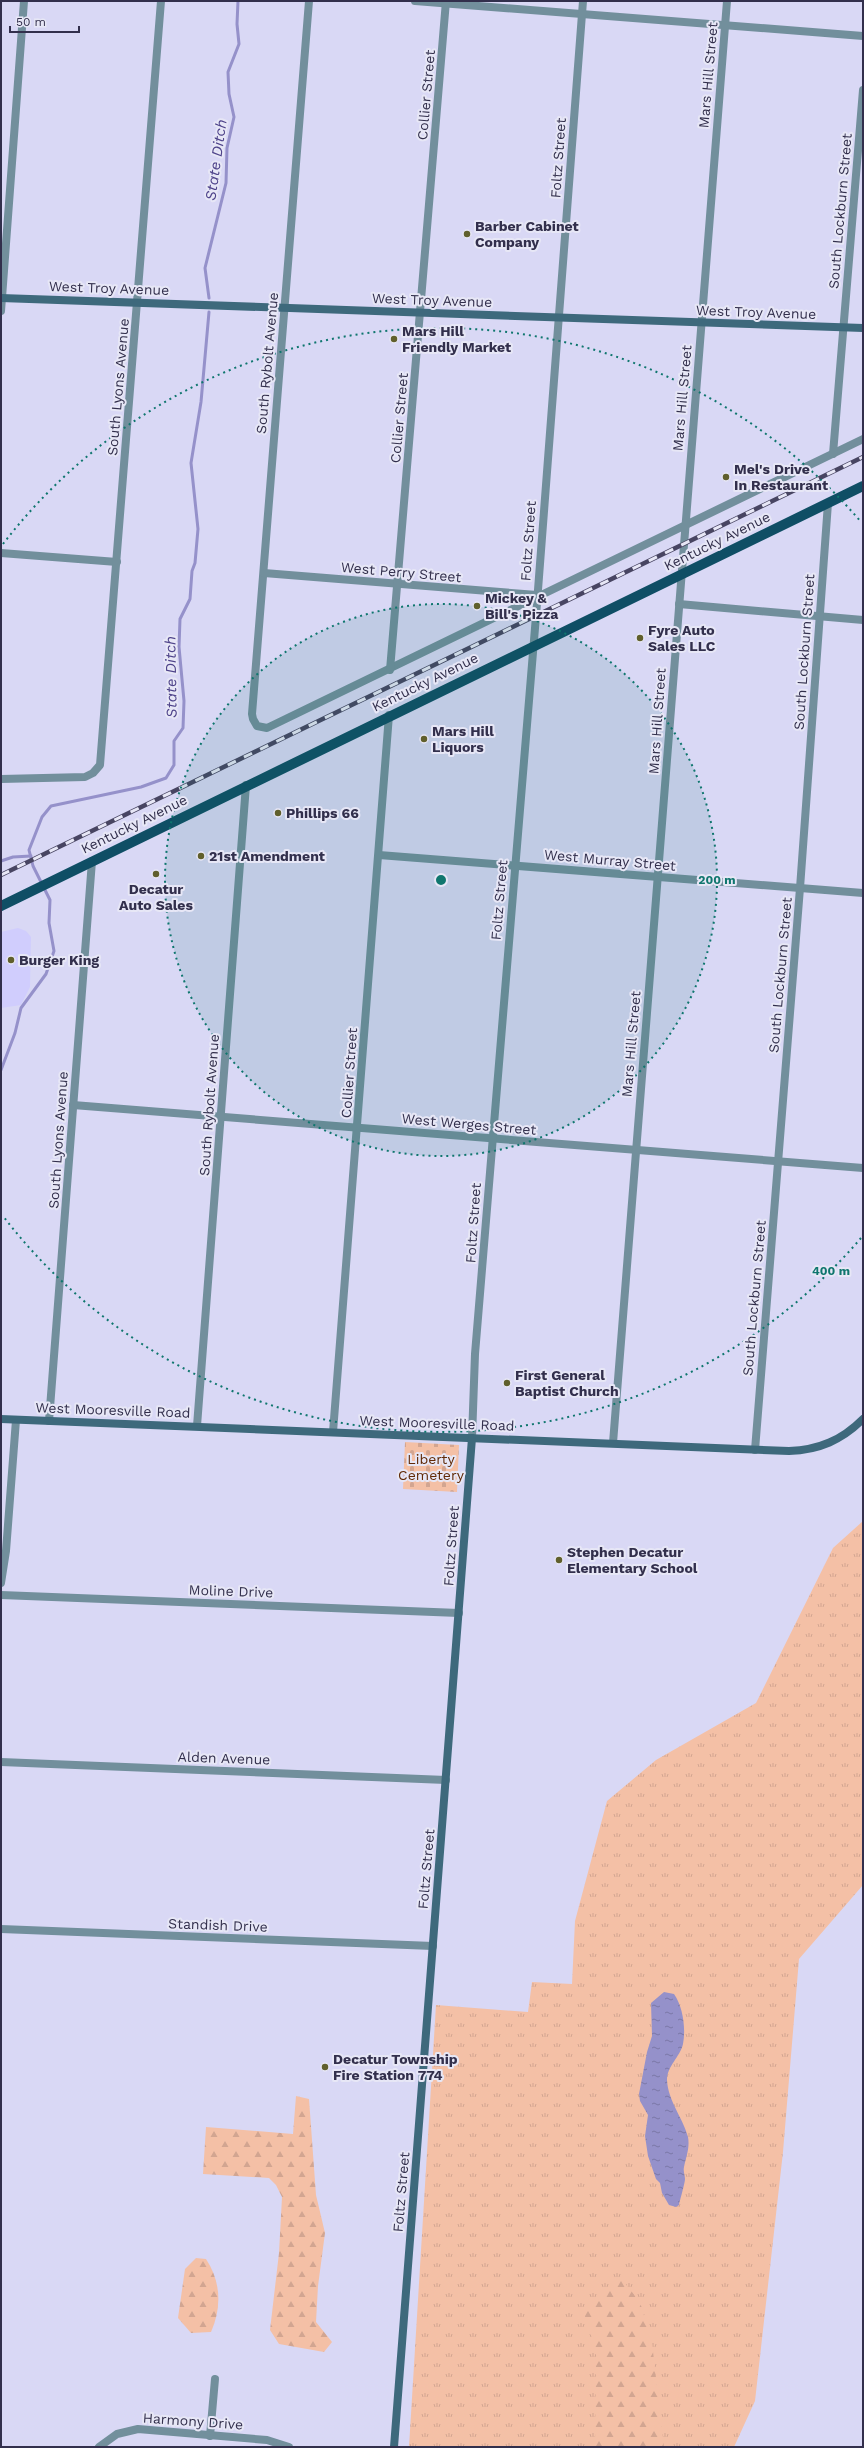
<svg xmlns="http://www.w3.org/2000/svg" width="864" height="2448" font-family="'Work Sans',sans-serif">
	<style>
		.built { fill: #d0cdfd }
		.grass { fill: url(#grass-tufts) }
		.forest { fill: url(#forest-firs) }
		.cemetery { fill: url(#cemetery-stones) }
		.water { fill: url(#water-ripples) }
		.lines { fill: none; stroke-linecap: round; stroke-linejoin: round }
		.stream { stroke: #9591ca; stroke-width: 3 }
		.street { stroke: #728f9c; stroke-width: 8 }
		.secondary { stroke: #3e697c; stroke-width: 8 }
		.primary { stroke: #0f4e65; stroke-width: 10 }
		.rail-casing { stroke: #484562; stroke-width: 4.5 }
		.rail { stroke: #e7e7f6; stroke-width: 3; stroke-dasharray: 9; stroke-linecap: butt }
		.ring { fill: none; stroke: #0f766e; stroke-width: 2; stroke-dasharray: 2 4 }
		.poi-dot { fill: #605f2c; stroke: #e7e7f6; stroke-width: 1.5 }
		.labels { text-anchor: middle; dominant-baseline: central; stroke-width: 4; stroke-linejoin: round; paint-order: stroke }
		.street-label { font-size: 14px; fill: #322f4c; stroke: #e7e7f6 }
		.poi-label { font-size: 14px; font-weight: bold; fill: #322f4c; stroke: #e7e7f6; text-anchor: start }
		.park-label { font-size: 14px; fill: #612a07; stroke: #e7e7f6 }
		.water-label { font-size: 15px; font-style: italic; fill: #4e438a; stroke: #e7e7f6 }
		.centre { fill: #0f766e; stroke: #e7e7f6; stroke-width: 2 }
		.ring-label { font-size: 12px; text-anchor: middle; font-weight: bold; fill: #0f766e; stroke: #e7e7f6; stroke-width: 4; stroke-linejoin: round; paint-order: stroke }
	</style>
	<defs>
		<pattern id="grass-tufts" width="24" height="20" patternUnits="userSpaceOnUse"><rect width="24" height="20" fill="#f4c0a6"/><path d="M3 7l-1-3M5 7V3M7 7l1-3M15 17l-1-3M17 17v-4M19 17l1-3" fill="none" stroke="#d2a591"/></pattern>
		<pattern id="forest-firs" width="22" height="20" patternUnits="userSpaceOnUse"><rect width="22" height="20" fill="#f4c0a6"/><path d="M5 1l3.5 6h-7zM16 11l3.5 6h-7z" fill="#d2a591"/></pattern>
		<pattern id="cemetery-stones" width="16" height="16" patternUnits="userSpaceOnUse"><rect width="16" height="16" fill="#f4c0a6"/><path d="M2 7V4a2 2 0 0 1 4 0v3zM10 15v-3a2 2 0 0 1 4 0v3z" fill="#d2a591"/></pattern>
		<pattern id="water-ripples" width="26" height="14" patternUnits="userSpaceOnUse"><rect width="26" height="14" fill="#9591ca"/><path d="M2 4q2-2 4 0t4 0M15 11q2-2 4 0t4 0" fill="none" stroke="#7a77a6"/></pattern>
	</defs>
	<rect width="100%" height="100%" fill="#d9d8f5"/>
	<polygon class="built" points="18,928 26,931 31,937 30,987 21,1005 1,1008 1,932"/>
	<polygon class="grass" points="863,1521 863,1885 799,1959 783,2152 755,2401 734,2447 409,2447 436,2005 528,2012 532,1982 572,1984 575,1921 607,1801 656,1760 756,1703 833,1548"/>
	<g class="forest">
		<polygon points="296,2096 309,2099 316,2195 325,2233 318,2286 316,2322 332,2342 324,2352 279,2344 270,2330 279,2253 282,2197 276,2185 269,2178 203,2174 206,2127 293,2134"/>
		<path d="M196,2258L206,2259C221,2282 222,2307 211,2332L191,2333L178,2318L185,2269Z"/>
		<polygon points="620,2277 640,2302 652,2343 664,2447 595,2447 596,2353 584,2313"/>
	</g>
	<polygon class="cemetery" points="405,1442 459,1445 457,1492 403,1489"/>
	<path class="water" d="M664,1992L674,1994C683,2007 686,2028 683,2044C680,2057 667,2066 667,2080C668,2101 683,2118 688,2137C690,2148 686,2157 684,2167C683,2171 685,2175 685,2179C685,2183 680,2200 679,2205L676,2207L669,2205L662,2193L660,2183L656,2179L648,2156L645,2136L648,2115L640,2101L639,2094L647,2052L652,2036L651,2003Z"/>
	<g class="lines">
		<g class="stream">
			<polyline points="209,298 205,268 226,183 227,148 234,117 229,94 228,72 239,44 237,24 238,1"/>
			<polyline points="1,861 13,857 31,856"/>
			<polyline points="1,1070 15,1033 21,1008 46,974 54,951 49,923 50,900 33,866 29,850 42,817 51,806 141,787 166,778 174,765 174,741 183,728 184,701 179,647 180,619 190,599 192,571 195,563 198,529 191,463 201,402 209,312"/>
		</g>
		<g class="street">
			<polyline points="309,1 252,714 253,719 257,726 267,728 863,439"/>
			<polyline points="415,1 863,36"/>
			<polyline points="1,311 24,1"/>
			<polyline points="833,454 863,90"/>
			<polyline points="1,553 117,562"/>
			<polyline points="264,573 537,595"/>
			<polyline points="679,604 863,620"/>
			<polyline points="390,670 446,1"/>
			<polyline points="1,779 85,777 93,773 100,765 161,1"/>
			<polyline points="379,855 863,893"/>
			<polyline points="73,1105 863,1168"/>
			<polyline points="49,1421 92,861"/>
			<polyline points="197,1426 246,785"/>
			<polyline points="333,1432 389,715"/>
			<polyline points="472,1438 475,1354 536,616 583,1"/>
			<polyline points="613,1443 727,1"/>
			<polyline points="755,1450 800,888 828,503"/>
			<polyline points="1,1583 6,1551 16,1420"/>
			<polyline points="1,1595 459,1613"/>
			<polyline points="1,1762 446,1780"/>
			<polyline points="1,1929 433,1946"/>
			<polyline points="210,2436 215,2379"/>
			<polyline points="99,2447 117,2434 138,2429 267,2440 289,2447"/>
		</g>
		<g class="secondary">
			<polyline points="1,298 863,328"/>
			<path d="M1,1419L789,1451C819,1450 842,1440 863,1419"/>
			<polyline points="394,2447 472,1438"/>
		</g>
		<polyline class="primary" points="1,906 863,486"/>
		<g class="rail-casing">
			<polyline id="rail" points="1,875 863,457"/>
		</g>
		<use href="#rail" class="rail"/>
	</g>
	<circle cx="441" cy="880" r="276" fill="#0f766e" fill-opacity=".12"/>
	<g class="ring">
		<circle cx="441" cy="880" r="276"/>
		<path d="M861 1238A552 552 0 0 1 3 1216M3 544A552 552 0 0 1 861 522"/>
	</g>
	<g class="poi-dot">
		<circle cx="467" cy="234" r="4"/>
		<circle cx="394" cy="339" r="4"/>
		<circle cx="726" cy="477" r="4"/>
		<circle cx="477" cy="606" r="4"/>
		<circle cx="640" cy="638" r="4"/>
		<circle cx="424" cy="739" r="4"/>
		<circle cx="278" cy="813" r="4"/>
		<circle cx="201" cy="856" r="4"/>
		<circle cx="156" cy="874" r="4"/>
		<circle cx="11" cy="960" r="4"/>
		<circle cx="507" cy="1383" r="4"/>
		<circle cx="559" cy="1560" r="4"/>
		<circle cx="325" cy="2067" r="4"/>
	</g>
	<g class="labels">
		<g class="street-label">
			<text transform="translate(708 75) rotate(-85)">Mars Hill Street</text>
			<text transform="translate(426 95) rotate(-85)">Collier Street</text>
			<text transform="translate(558 158) rotate(-86)">Foltz Street</text>
			<text transform="translate(840 211) rotate(-85)">South Lockburn Street</text>
			<text transform="translate(109 288) rotate(2)">West Troy Avenue</text>
			<text transform="translate(432 300) rotate(2)">West Troy Avenue</text>
			<text transform="translate(756 312) rotate(2)">West Troy Avenue</text>
			<text transform="translate(267 363) rotate(-85)">South Rybolt Avenue</text>
			<text transform="translate(118 387) rotate(-85)">South Lyons Avenue</text>
			<text transform="translate(682 398) rotate(-85)">Mars Hill Street</text>
			<text transform="translate(399 418) rotate(-85)">Collier Street</text>
			<text transform="translate(528 541) rotate(-86)">Foltz Street</text>
			<text transform="translate(717 541) rotate(-26)">Kentucky Avenue</text>
			<text transform="translate(401 572) rotate(5)">West Perry Street</text>
			<text transform="translate(804 652) rotate(-86)">South Lockburn Street</text>
			<text transform="translate(425 682) rotate(-26)">Kentucky Avenue</text>
			<text transform="translate(657 721) rotate(-86)">Mars Hill Street</text>
			<text transform="translate(134 824) rotate(-26)">Kentucky Avenue</text>
			<text transform="translate(610 860) rotate(5)">West Murray Street</text>
			<text transform="translate(499 900) rotate(-85)">Foltz Street</text>
			<text transform="translate(780 975) rotate(-85)">South Lockburn Street</text>
			<text transform="translate(631 1044) rotate(-85)">Mars Hill Street</text>
			<text transform="translate(349 1073) rotate(-86)">Collier Street</text>
			<text transform="translate(209 1105) rotate(-86)">South Rybolt Avenue</text>
			<text transform="translate(469 1124) rotate(5)">West Werges Street</text>
			<text transform="translate(58 1140) rotate(-86)">South Lyons Avenue</text>
			<text transform="translate(473 1223) rotate(-86)">Foltz Street</text>
			<text transform="translate(754 1298) rotate(-85)">South Lockburn Street</text>
			<text transform="translate(113 1410) rotate(2)">West Mooresville Road</text>
			<text transform="translate(437 1423) rotate(2)">West Mooresville Road</text>
			<text transform="translate(451 1546) rotate(-86)">Foltz Street</text>
			<text transform="translate(231 1591) rotate(2)">Moline Drive</text>
			<text transform="translate(224 1758) rotate(2)">Alden Avenue</text>
			<text transform="translate(426 1869) rotate(-85)">Foltz Street</text>
			<text transform="translate(218 1925) rotate(2)">Standish Drive</text>
			<text transform="translate(401 2192) rotate(-85)">Foltz Street</text>
			<text transform="translate(193 2421) rotate(4)">Harmony Drive</text>
		</g>
		<g class="poi-label">
			<text x="475" y="226">Barber Cabinet<tspan x="475" dy="16">Company</tspan></text>
			<text x="402" y="331">Mars Hill<tspan x="402" dy="16">Friendly Market</tspan></text>
			<text x="734" y="469">Mel's Drive<tspan x="734" dy="16">In Restaurant</tspan></text>
			<text x="485" y="598">Mickey &amp;<tspan x="485" dy="16">Bill's Pizza</tspan></text>
			<text x="648" y="630">Fyre Auto<tspan x="648" dy="16">Sales LLC</tspan></text>
			<text x="432" y="731">Mars Hill<tspan x="432" dy="16">Liquors</tspan></text>
			<text x="286" y="813">Phillips 66</text>
			<text x="209" y="856">21st Amendment</text>
			<text x="156" y="889" text-anchor="middle">Decatur<tspan x="156" dy="16">Auto Sales</tspan></text>
			<text x="19" y="960">Burger King</text>
			<text x="515" y="1375">First General<tspan x="515" dy="16">Baptist Church</tspan></text>
			<text x="567" y="1552">Stephen Decatur<tspan x="567" dy="16">Elementary School</tspan></text>
			<text x="333" y="2059">Decatur Township<tspan x="333" dy="16">Fire Station 774</tspan></text>
		</g>
		<g class="park-label">
			<text x="431" y="1459">Liberty<tspan x="431" dy="16">Cemetery</tspan></text>
		</g>
		<g class="water-label">
			<text transform="translate(216 160) rotate(-82)">State Ditch</text>
			<text transform="translate(171 677) rotate(-91)">State Ditch</text>
		</g>
	</g>
	<circle cx="441" cy="880" r="6" class="centre"/>
	<g class="ring-label">
		<text x="717" y="884">200 m</text>
		<text x="831" y="1275">400 m</text>
	</g>
	<rect width="864" height="2448" fill="none" stroke="#322f4c" stroke-width="4"/>
	<path d="M10 26v6h69v-6" fill="none" stroke="#322f4c" stroke-width="2"/>
	<text x="16" y="26" font-size="12" fill="#322f4c" stroke="#e7e7f6" stroke-width="3" paint-order="stroke">50 m</text>
</svg>
